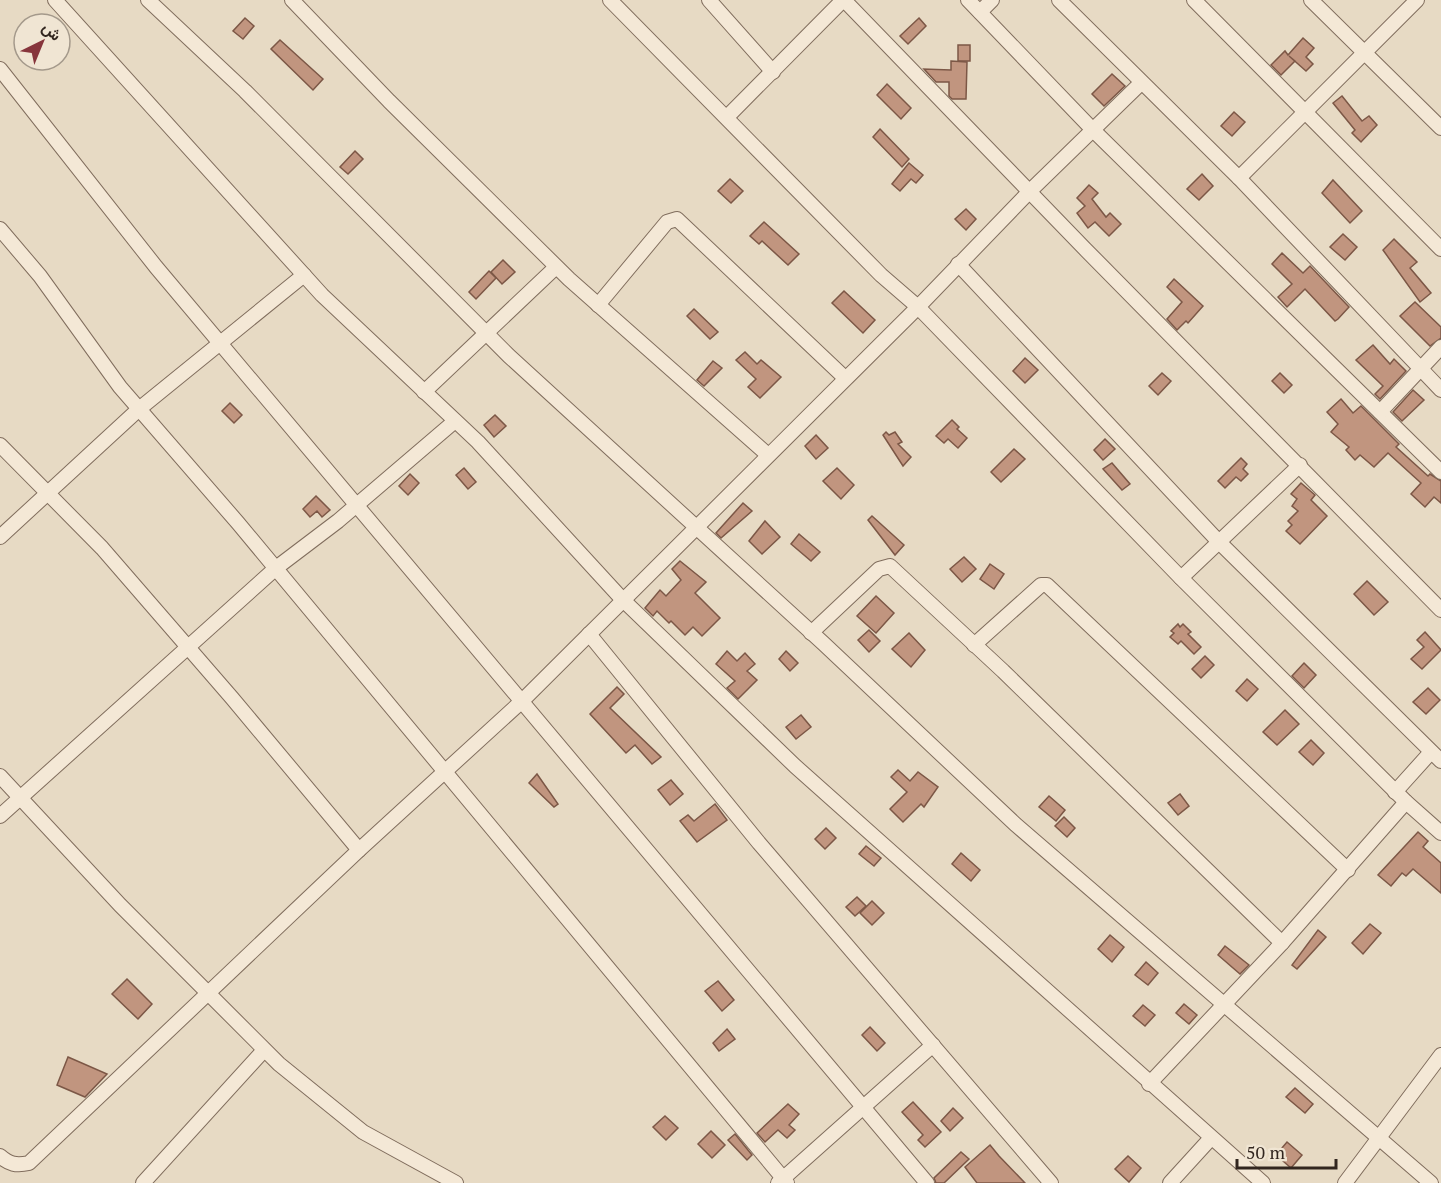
<svg xmlns="http://www.w3.org/2000/svg" width="1441" height="1183" font-family="'PT Serif',Vazirmatn,serif">
	<style>
		.building { fill: #c1957f; stroke: #7c5746; stroke-width: 1.5 }
		.lines { fill: none; stroke-linecap: round; stroke-linejoin: round }
		.minor-casing { stroke: #806d5d; stroke-width: 16 }
		.minor { stroke: #f4e8d6; stroke-width: 14 }
	</style>
	<rect width="100%" height="100%" fill="#e7dac4"/>
	<g class="building">
		<polygon points="245,18 254,26 243,39 233,31"/>
		<polygon points="919,18 926,26 908,44 900,36"/>
		<polygon points="1303,38 1314,48 1306,57 1313,64 1306,71 1289,56 1295,61 1281,75 1271,65 1285,51 1288,55"/>
		<polygon points="280,40 323,79 313,90 271,49"/>
		<rect x="958" y="45" width="12" height="16"/>
		<polygon points="951,61 967,62 966,99 952,99 949,96 949,82 936,82 924,69 951,70"/>
		<polygon points="1112,74 1125,86 1104,106 1092,94"/>
		<polygon points="887,84 911,108 901,119 877,95"/>
		<polygon points="1342,96 1362,121 1369,116 1377,125 1361,142 1352,133 1355,130 1333,103"/>
		<polygon points="1234,112 1245,122 1232,136 1221,126"/>
		<polygon points="880,129 909,159 902,167 873,137"/>
		<polygon points="355,151 363,159 348,174 340,167"/>
		<polygon points="909,163 923,175 916,183 911,179 900,191 892,184"/>
		<polygon points="1202,174 1213,186 1199,200 1187,189"/>
		<polygon points="730,179 743,191 731,203 718,191"/>
		<polygon points="1333,180 1362,211 1350,223 1322,193"/>
		<polygon points="1089,185 1098,193 1092,199 1106,217 1110,213 1121,224 1109,236 1095,222 1088,228 1077,213 1085,206 1077,198"/>
		<polygon points="966,209 976,219 966,230 955,219"/>
		<polygon points="764,222 799,254 788,265 762,241 759,244 750,236"/>
		<polygon points="1343,234 1357,247 1345,260 1330,247"/>
		<polygon points="1394,239 1417,262 1410,268 1431,293 1420,302 1383,250"/>
		<polygon points="1282,253 1303,273 1310,266 1349,307 1338,319 1335,321 1305,289 1287,307 1278,297 1292,284 1272,264"/>
		<polygon points="503,260 515,272 502,284 491,272"/>
		<polygon points="489,271 496,278 476,299 469,292"/>
		<polygon points="1174,279 1203,306 1188,323 1186,321 1177,330 1167,319 1182,302 1167,287"/>
		<polygon points="844,291 875,320 863,333 832,303"/>
		<polygon points="1415,302 1441,327 1441,338 1430,346 1400,316"/>
		<polygon points="694,309 718,332 710,339 687,316"/>
		<polygon points="1373,345 1390,364 1394,359 1406,371 1380,399 1375,394 1383,386 1356,360"/>
		<polygon points="745,352 757,364 761,360 781,377 760,398 748,387 756,379 736,360"/>
		<polygon points="1025,358 1038,370 1025,383 1013,371"/>
		<polygon points="713,361 722,368 704,386 697,380"/>
		<polygon points="1162,373 1171,381 1158,395 1149,386"/>
		<polygon points="1280,373 1292,385 1284,393 1272,381"/>
		<polygon points="1413,390 1424,400 1402,421 1393,412"/>
		<polygon points="1341,399 1353,413 1361,406 1399,444 1396,447 1428,476 1430,474 1441,481 1441,503 1434,497 1425,507 1411,494 1421,483 1388,453 1374,467 1360,455 1355,460 1346,450 1349,447 1331,432 1338,424 1327,412"/>
		<polygon points="230,403 242,415 234,423 222,411"/>
		<polygon points="495,415 506,426 494,437 484,425"/>
		<polygon points="952,420 959,427 957,429 967,438 958,448 948,439 944,443 936,436"/>
		<polygon points="886,432 889,435 895,432 902,442 898,444 911,457 903,466 883,435"/>
		<polygon points="816,435 828,448 816,459 805,446"/>
		<polygon points="1105,439 1115,449 1103,460 1094,450"/>
		<polygon points="1014,449 1025,459 1001,482 991,472"/>
		<polygon points="1241,458 1247,464 1243,469 1248,474 1241,481 1236,477 1225,488 1218,481"/>
		<polygon points="1112,463 1130,484 1122,490 1103,469"/>
		<polygon points="464,468 476,482 468,489 456,475"/>
		<polygon points="837,468 854,485 841,499 823,481"/>
		<polygon points="410,474 419,483 408,495 399,486"/>
		<polygon points="1301,483 1315,495 1311,500 1327,516 1300,544 1286,531 1292,525 1288,521 1298,511 1292,506 1297,499 1291,494"/>
		<polygon points="316,496 330,510 322,517 317,511 310,517 303,509"/>
		<polygon points="743,503 752,511 721,538 716,533"/>
		<polygon points="872,516 904,545 895,555 868,520"/>
		<polygon points="765,521 780,537 762,554 749,541"/>
		<polygon points="799,534 820,552 811,561 791,544"/>
		<polygon points="964,557 976,569 962,582 950,569"/>
		<polygon points="680,561 706,582 695,593 720,618 702,636 693,627 685,635 671,621 669,623 657,611 653,616 645,608 660,590 666,596 681,580 672,569"/>
		<polygon points="990,564 1004,574 994,589 980,579"/>
		<polygon points="1367,581 1388,602 1374,615 1354,594"/>
		<polygon points="876,596 894,613 876,633 857,616"/>
		<polygon points="1178,624 1180,627 1183,624 1191,632 1188,634 1201,647 1194,654 1181,641 1178,644 1170,637 1174,633 1171,631"/>
		<polygon points="869,630 880,641 869,652 858,640"/>
		<polygon points="1425,632 1441,650 1422,669 1411,659 1424,647 1417,640"/>
		<polygon points="909,633 925,650 911,667 892,649"/>
		<polygon points="727,651 737,661 745,653 755,664 747,671 757,680 738,699 727,688 735,681 716,664"/>
		<polygon points="786,651 798,663 790,671 779,659"/>
		<polygon points="1205,656 1214,665 1201,678 1192,669"/>
		<polygon points="1304,663 1316,675 1304,688 1292,676"/>
		<polygon points="1247,679 1258,689 1247,701 1236,691"/>
		<polygon points="617,687 624,694 610,708 661,757 652,764 635,745 626,753 590,714"/>
		<polygon points="1428,688 1440,700 1426,714 1413,702"/>
		<polygon points="1285,710 1299,724 1277,745 1263,732"/>
		<polygon points="801,715 811,727 796,739 786,727"/>
		<polygon points="1311,740 1324,753 1313,765 1299,752"/>
		<polygon points="898,770 910,781 918,772 938,787 924,807 921,804 903,822 890,809 907,792 891,777"/>
		<polygon points="537,774 558,804 554,807 529,783"/>
		<polygon points="671,780 683,794 670,805 658,790"/>
		<polygon points="1180,794 1189,806 1178,815 1168,803"/>
		<polygon points="1049,796 1065,810 1056,821 1039,807"/>
		<polygon points="715,804 727,820 697,842 680,821 688,815 694,821"/>
		<polygon points="1064,817 1075,828 1067,837 1055,826"/>
		<polygon points="826,828 836,838 825,849 815,839"/>
		<polygon points="1418,832 1428,841 1423,847 1441,863 1441,893 1413,869 1406,876 1402,873 1391,886 1378,875"/>
		<polygon points="866,846 881,858 874,866 859,854"/>
		<polygon points="961,853 980,870 971,881 952,864"/>
		<polygon points="857,897 866,906 855,916 846,907"/>
		<polygon points="872,901 884,913 872,925 860,913"/>
		<polygon points="1370,924 1381,933 1363,954 1352,943"/>
		<polygon points="1318,930 1326,937 1297,969 1292,965"/>
		<polygon points="1110,935 1124,947 1112,962 1098,949"/>
		<polygon points="1225,946 1249,965 1240,974 1218,955"/>
		<polygon points="1146,962 1158,973 1148,985 1135,975"/>
		<polygon points="127,979 152,1004 138,1019 112,994"/>
		<polygon points="718,981 734,1000 722,1011 705,991"/>
		<polygon points="1184,1004 1197,1015 1189,1024 1176,1013"/>
		<polygon points="1143,1005 1155,1015 1145,1026 1133,1016"/>
		<polygon points="870,1027 885,1043 877,1051 862,1035"/>
		<polygon points="727,1029 735,1039 719,1051 713,1043"/>
		<polygon points="68,1057 107,1074 85,1097 57,1085"/>
		<polygon points="1295,1088 1313,1104 1305,1113 1286,1097"/>
		<polygon points="913,1102 941,1132 925,1147 918,1140 923,1135 902,1112"/>
		<polygon points="788,1104 799,1114 789,1125 795,1130 787,1138 778,1130 765,1142 757,1133"/>
		<polygon points="953,1108 963,1118 950,1131 941,1121"/>
		<polygon points="665,1116 678,1128 666,1140 653,1127"/>
		<polygon points="711,1131 725,1145 712,1158 698,1144"/>
		<polygon points="735,1134 752,1155 747,1160 728,1140"/>
		<polygon points="1287,1142 1302,1155 1291,1168 1276,1155"/>
		<polygon points="990,1145 999,1156 1025,1183 977,1183 965,1167"/>
		<polygon points="961,1152 969,1159 944,1183 936,1183 934,1178"/>
		<polygon points="1128,1156 1141,1168 1129,1182 1115,1169"/>
	</g>
	<g class="lines">
		<g class="minor-casing">
			<g id="minor">
				<polyline points="55,0 322,295 478,442 622,599 795,766 1263,1183"/>
				<polyline points="148,0 245,91 509,356 823,643 1015,824 1431,1183"/>
				<polyline points="292,0 389,101 569,279 768,455"/>
				<polyline points="610,0 881,275 918,307 1181,578 1406,802 1441,833"/>
				<polyline points="709,0 773,72"/>
				<polyline points="844,0 1085,249 1441,610"/>
				<polyline points="968,0 1093,130 1441,472"/>
				<polyline points="1059,0 1239,178 1441,390"/>
				<polyline points="1194,0 1441,249"/>
				<polyline points="1311,0 1441,128"/>
				<polyline points="980,12 992,0"/>
				<polyline points="0,69 156,267 927,1183"/>
				<polyline points="727,117 843,0"/>
				<polyline points="1239,178 1417,0"/>
				<polyline points="0,229 40,276 120,387 238,523 787,1183"/>
				<polyline points="958,264 1219,542 1441,761"/>
				<polyline points="598,305 667,222 677,219 845,378"/>
				<polyline points="424,392 556,267"/>
				<polyline points="1380,412 1441,347"/>
				<polyline points="0,445 102,548 232,698 359,850"/>
				<polyline points="0,537 139,409 304,275"/>
				<polyline points="1181,578 1300,465"/>
				<polyline points="811,633 879,569 890,566 1003,671 1282,943"/>
				<polyline points="589,634 759,843 1051,1183"/>
				<polyline points="974,645 1041,585 1047,585 1348,870"/>
				<polyline points="0,776 120,905 279,1064 363,1132 456,1183"/>
				<polyline points="1395,792 1431,752"/>
				<polyline points="0,816 276,568 338,521 455,421"/>
				<polyline points="1149,1084 1282,943 1406,802"/>
				<path d="M0,1156C9,1164 16,1166 29,1163L359,850L522,701L918,307L1031,190L1141,83"/>
				<polyline points="143,1183 264,1050"/>
				<polyline points="778,1183 933,1045"/>
				<polyline points="1170,1183 1211,1138"/>
				<polyline points="1345,1183 1441,1055"/>
			</g>
		</g>
		<use href="#minor" class="minor"/>
	</g>
	<g transform="translate(42 42) rotate(43)"><circle r="28" fill="#f0e5d3" stroke="#a4998b" stroke-width="1.5"/>
	<path d="M0-4.5L10 22L0 15L-10 22Z" fill="#87353c"/>
	<text y="-9" font-size="16" font-weight="bold" text-anchor="middle" fill="#32261f">ش</text>
	</g>
	<path d="M1237 1159v9h99v-9" fill="none" stroke="#32261f" stroke-width="3"/>
	<text x="1246" y="1159" font-size="18" fill="#32261f" stroke="#f0e5d3" stroke-width="4.5" paint-order="stroke">50 m</text>
</svg>
